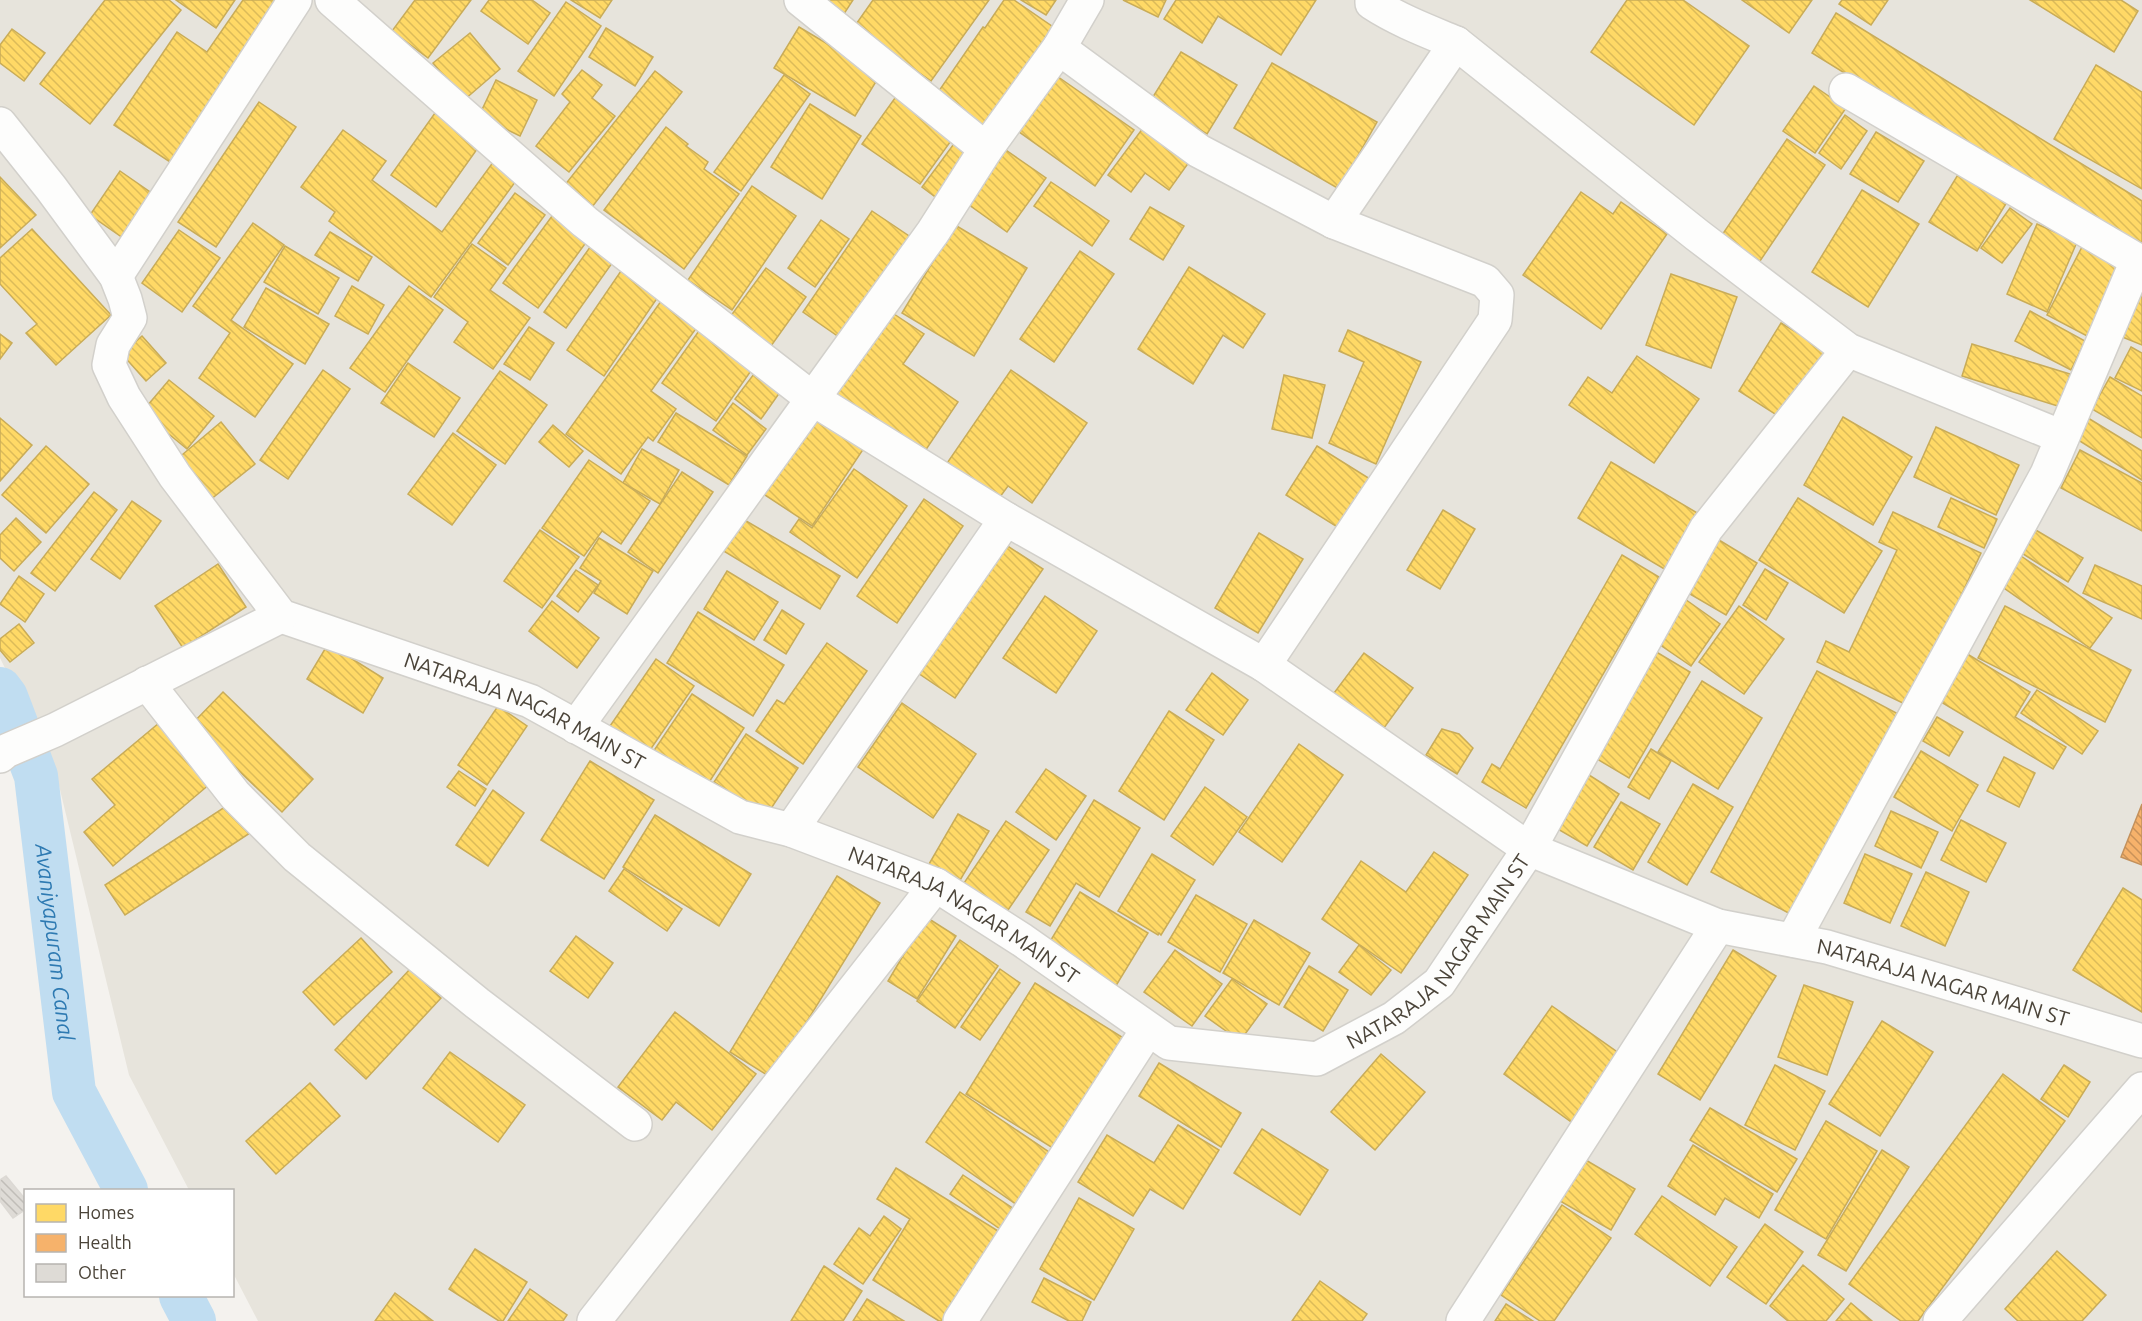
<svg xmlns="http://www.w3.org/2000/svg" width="2142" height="1321" font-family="Ubuntu,sans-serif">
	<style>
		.residential { fill: #e7e4dc }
		.homes { fill: url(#homes-back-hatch); stroke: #c9ac58; stroke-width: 1.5 }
		.health { fill: url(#health-back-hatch); stroke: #c3915c; stroke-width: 1.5 }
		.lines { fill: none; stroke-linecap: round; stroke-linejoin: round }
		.canal { stroke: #c0ddf1; stroke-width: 44 }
		.building { fill: url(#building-back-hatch); stroke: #dcd9d4; stroke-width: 1.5 }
		.minor-casing { stroke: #d2d0cb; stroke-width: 36 }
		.minor { stroke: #fdfdfc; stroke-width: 33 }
		.labels { text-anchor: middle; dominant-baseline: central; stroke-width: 6; stroke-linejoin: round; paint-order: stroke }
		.street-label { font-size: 21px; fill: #4b4439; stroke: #fff }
		.water-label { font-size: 22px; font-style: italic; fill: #2e7ab2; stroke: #fff }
	</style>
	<defs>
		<pattern id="homes-back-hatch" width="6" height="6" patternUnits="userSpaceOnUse" patternTransform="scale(1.5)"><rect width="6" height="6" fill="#ffd966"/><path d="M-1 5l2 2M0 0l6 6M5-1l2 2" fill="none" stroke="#dcbb59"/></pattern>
		<pattern id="health-back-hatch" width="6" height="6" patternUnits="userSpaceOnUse" patternTransform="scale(1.5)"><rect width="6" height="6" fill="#f6b26b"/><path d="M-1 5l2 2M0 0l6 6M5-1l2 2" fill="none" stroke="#c99259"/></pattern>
		<pattern id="building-back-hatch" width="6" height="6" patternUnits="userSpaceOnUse" patternTransform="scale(1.5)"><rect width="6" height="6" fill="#dedbd6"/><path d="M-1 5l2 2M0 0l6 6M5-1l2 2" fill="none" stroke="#c0bdb8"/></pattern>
	</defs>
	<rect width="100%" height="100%" fill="#f4f2ee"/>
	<polygon class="residential" points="0,0 2142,0 2142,1321 258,1321 233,1273 232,1190 189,1190 129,1075 55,769 0,658"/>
	<g class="homes">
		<polygon points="105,0 169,0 181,10 90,124 40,84"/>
		<polygon points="176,0 235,0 216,28"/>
		<polygon points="243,0 280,0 170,162 114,125 177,32 207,52"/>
		<polygon points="415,0 471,0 428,58 392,31"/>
		<polygon points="489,0 532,0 550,13 528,44 481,11"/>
		<polygon points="571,0 612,0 600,18"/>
		<polygon points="814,0 853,0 840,20"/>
		<polygon points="873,0 989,0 931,81 854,27"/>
		<polygon points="1004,0 1014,0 1059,31 988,135 934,98 983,27 985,28"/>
		<polygon points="1021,0 1056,0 1046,15"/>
		<polygon points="1123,0 1166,0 1158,17"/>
		<polygon points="1176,0 1316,0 1281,55 1218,16 1202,43 1164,19"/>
		<polygon points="1627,0 1683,0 1749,46 1694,125 1591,52"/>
		<polygon points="1742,0 1812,0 1789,33"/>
		<polygon points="1842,0 1888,0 1871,25 1839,4"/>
		<polygon points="2030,0 2121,0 2138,11 2114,52"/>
		<polygon points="566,2 601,26 554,96 518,71"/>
		<polygon points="1836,13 2142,201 2142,256 1812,53"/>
		<polygon points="799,27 880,75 855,116 774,68"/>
		<polygon points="606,28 653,57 635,86 589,57"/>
		<polygon points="12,29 45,53 24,81 0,63 0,45"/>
		<polygon points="470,33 500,69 464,100 433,63"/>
		<polygon points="1181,52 1237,85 1207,134 1151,100"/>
		<polygon points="1272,63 1377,122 1339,189 1234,128"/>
		<polygon points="2096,65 2142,92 2142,189 2054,139"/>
		<polygon points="582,70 602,85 592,98 615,116 569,172 536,146 570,102 562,94"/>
		<polygon points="655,71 682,92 592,207 564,186"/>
		<polygon points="1054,74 1134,130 1095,186 1015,129"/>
		<polygon points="784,75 810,94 741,191 714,172"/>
		<polygon points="496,80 537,100 520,136 479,116"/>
		<polygon points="1814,86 1846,108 1815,153 1783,131"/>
		<polygon points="895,98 953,138 920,184 862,144"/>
		<polygon points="259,102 296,127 216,247 178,222"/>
		<polygon points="810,104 861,136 822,199 771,167"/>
		<polygon points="435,113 480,145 436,207 391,175"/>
		<polygon points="1845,115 1867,131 1841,169 1819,153"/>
		<polygon points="1146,124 1192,158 1169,190 1145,173 1131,192 1108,175"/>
		<polygon points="666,127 688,144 686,146 708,162 704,169 739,194 684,269 604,210"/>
		<polygon points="343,130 386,161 372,180 442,232 494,161 518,178 431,297 329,221 335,212 301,187"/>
		<polygon points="1876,132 1924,161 1898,202 1850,174"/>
		<polygon points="1787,139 1825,165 1760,261 1722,235"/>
		<polygon points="956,141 976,155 942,202 922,187"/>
		<polygon points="1003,148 1046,178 1007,232 965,202"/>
		<polygon points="120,171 153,194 123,238 90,215"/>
		<polygon points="1959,173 2007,202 1977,251 1929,222"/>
		<polygon points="0,177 36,215 0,248"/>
		<polygon points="1051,182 1109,221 1092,246 1034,206"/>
		<polygon points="752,186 796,216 732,310 688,280"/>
		<polygon points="1862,190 1919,224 1868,307 1812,272"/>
		<polygon points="1581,192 1613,214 1621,202 1667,234 1601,329 1523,275"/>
		<polygon points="515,193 545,215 508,265 478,243"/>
		<polygon points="1150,207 1184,226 1163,260 1130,239"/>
		<polygon points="2010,208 2032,224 2002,263 1981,248"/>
		<polygon points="872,211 918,242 849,344 803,312"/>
		<polygon points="555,212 590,237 538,308 503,283"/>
		<polygon points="821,220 849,239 815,287 788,268"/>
		<polygon points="253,223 284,245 231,320 293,364 255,417 199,378 230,333 193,306"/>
		<polygon points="2037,224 2077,242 2047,312 2007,294"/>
		<polygon points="955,225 1027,268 974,356 902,313"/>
		<polygon points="32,229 111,315 56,365 26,333 37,324 0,284 0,258"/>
		<polygon points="179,230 220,258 182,312 142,283"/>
		<polygon points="330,232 372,257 358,281 315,255"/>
		<polygon points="593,243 615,259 566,328 544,312"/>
		<polygon points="472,244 506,268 490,290 530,318 493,369 454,342 468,322 434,297"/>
		<polygon points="2083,245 2126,267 2089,337 2047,315"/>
		<polygon points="285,246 339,278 318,314 264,282"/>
		<polygon points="1080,251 1114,274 1054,362 1020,339"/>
		<polygon points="1189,267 1265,314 1243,348 1223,335 1193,384 1138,349"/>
		<polygon points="623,268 660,294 604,376 567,350"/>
		<polygon points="766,268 806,297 771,346 730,317"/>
		<polygon points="1671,274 1737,297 1711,368 1646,345"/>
		<polygon points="2142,281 2142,345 2120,336"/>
		<polygon points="352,286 384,305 368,334 335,316"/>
		<polygon points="409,286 443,310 385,392 350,368"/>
		<polygon points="266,288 329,324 305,364 244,327"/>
		<polygon points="664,297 700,323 651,391 676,409 653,441 648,437 621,474 566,434"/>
		<polygon points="2030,311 2085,341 2071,370 2015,341"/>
		<polygon points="891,312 924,334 903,364 958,402 921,457 832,396"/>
		<polygon points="1781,323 1826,350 1783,419 1739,391"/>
		<polygon points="529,327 554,343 530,380 504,364"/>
		<polygon points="701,328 755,365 716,421 662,383"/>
		<polygon points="1348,330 1421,362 1376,464 1329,443 1364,362 1339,351"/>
		<polygon points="0,334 12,343 0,359"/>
		<polygon points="142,336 166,363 146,381 122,354"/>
		<polygon points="1972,344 2070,374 2061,407 1962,376"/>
		<polygon points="2131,347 2142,353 2142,391 2115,378"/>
		<polygon points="1637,356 1699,399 1654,463 1569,405 1588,377 1612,393"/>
		<polygon points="408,363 460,398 434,437 381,403"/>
		<polygon points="760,366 785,385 761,419 735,399"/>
		<polygon points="323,370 350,389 288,479 260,460"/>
		<polygon points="1011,370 1087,423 1032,503 1008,486 994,505 943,469"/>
		<polygon points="500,371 547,405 505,464 457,431"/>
		<polygon points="1284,375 1325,385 1312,438 1272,429"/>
		<polygon points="2110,377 2142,396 2142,438 2092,409"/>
		<polygon points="169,380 214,416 187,449 142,412"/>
		<polygon points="733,403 766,429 747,455 713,430"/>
		<polygon points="676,413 747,456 729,485 658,442"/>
		<polygon points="811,414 864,448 812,526 759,491"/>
		<polygon points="1843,417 1912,457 1873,525 1804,485"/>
		<polygon points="0,418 32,445 0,481"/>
		<polygon points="2088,418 2142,451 2142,480 2075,438"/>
		<polygon points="221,422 255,464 210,500 176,460"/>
		<polygon points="553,425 583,451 569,467 539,442"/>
		<polygon points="1936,427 2019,465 1996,515 1914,477"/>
		<polygon points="453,433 496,465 452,525 408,494"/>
		<polygon points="46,446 89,484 46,533 2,495"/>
		<polygon points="1317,446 1378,484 1347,533 1286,495"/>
		<polygon points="642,449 679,470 660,504 623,483"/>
		<polygon points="2080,450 2142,483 2142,531 2061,488"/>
		<polygon points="589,460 650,501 621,544 602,531 584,556 542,528"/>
		<polygon points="1611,462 1699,514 1666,570 1578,518"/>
		<polygon points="854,469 907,506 857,578 790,532 799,519 812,528"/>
		<polygon points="682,472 713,492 658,573 628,552"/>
		<polygon points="94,492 117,510 55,591 31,573"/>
		<polygon points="1798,498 1882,551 1844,613 1759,560"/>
		<polygon points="1951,498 1997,519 1984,548 1938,527"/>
		<polygon points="924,499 963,526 897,623 857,596"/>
		<polygon points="132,501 161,521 120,579 91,559"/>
		<polygon points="1443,510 1475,529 1440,589 1407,570"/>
		<polygon points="1893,512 1981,553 1909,706 1817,662 1826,641 1849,652 1897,550 1879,542"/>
		<polygon points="16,518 41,542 14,571 0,558 0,535"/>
		<polygon points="741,518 840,576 820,609 722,550"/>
		<polygon points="2034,529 2083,558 2068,582 2020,552"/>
		<polygon points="540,530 579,557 542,608 504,581"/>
		<polygon points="1259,533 1303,559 1258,633 1215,608"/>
		<polygon points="1714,537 1757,563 1726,615 1683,590"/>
		<polygon points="599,538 653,571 627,614 594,593 601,581 580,568"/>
		<polygon points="1006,545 1043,569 955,698 918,673"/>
		<polygon points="1622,555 1659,577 1526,808 1482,782 1492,764 1500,769"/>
		<polygon points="2021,556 2112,618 2090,648 2001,586"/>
		<polygon points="218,564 246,607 183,648 155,606"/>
		<polygon points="2095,565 2142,586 2142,619 2083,593"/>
		<polygon points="1765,569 1788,583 1766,620 1743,605"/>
		<polygon points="576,570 598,585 578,612 557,596"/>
		<polygon points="727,571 778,602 754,640 704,609"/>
		<polygon points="19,576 44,594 25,622 0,604"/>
		<polygon points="1045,596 1097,631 1056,693 1003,658"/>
		<polygon points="1682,597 1720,624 1691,666 1653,640"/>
		<polygon points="552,601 599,638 577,668 529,631"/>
		<polygon points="1739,606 1784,639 1744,694 1699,662"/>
		<polygon points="2005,606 2131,670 2105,722 1978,658"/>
		<polygon points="782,610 804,624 786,654 764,640"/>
		<polygon points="698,612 784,665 753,716 667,663"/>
		<polygon points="19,624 34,643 10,662 0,650 0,639"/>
		<polygon points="827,643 867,671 803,764 756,731 777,700 784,704"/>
		<polygon points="328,644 383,678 363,713 307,679"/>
		<polygon points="1653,650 1690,672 1629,778 1592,756"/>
		<polygon points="1964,652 2030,692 2015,717 2066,747 2053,769 1936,699"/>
		<polygon points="1364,653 1413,688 1381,732 1331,697"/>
		<polygon points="656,659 694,686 648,753 610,726"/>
		<polygon points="1817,671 1902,716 1796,917 1711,872"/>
		<polygon points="1212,673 1248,700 1223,735 1186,710"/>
		<polygon points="1702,681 1762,718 1718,789 1658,752"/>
		<polygon points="2037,690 2098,731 2082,754 2021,713"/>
		<polygon points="223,692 313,779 282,812 191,725"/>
		<polygon points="692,694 744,728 706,787 653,752"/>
		<polygon points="902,703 976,754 933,818 858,767"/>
		<polygon points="498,706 527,726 487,785 458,765"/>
		<polygon points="1169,711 1214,740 1164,820 1119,791"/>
		<polygon points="1937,717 1963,732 1949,756 1923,741"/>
		<polygon points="159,723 211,783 113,866 84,832 115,805 92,779"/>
		<polygon points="1442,729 1459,734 1473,748 1457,774 1426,755"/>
		<polygon points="746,734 798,768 766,816 714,782"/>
		<polygon points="1299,744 1343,775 1282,862 1239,832"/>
		<polygon points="1651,749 1671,761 1649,799 1628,787"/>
		<polygon points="1921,751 1978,785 1952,831 1894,797"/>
		<polygon points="2004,757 2035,773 2019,807 1987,791"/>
		<polygon points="590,761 654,800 604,879 541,840"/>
		<polygon points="1046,769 1086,796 1056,840 1016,812"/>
		<polygon points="459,771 486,789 475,806 447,787"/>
		<polygon points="1589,775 1619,794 1587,846 1556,828"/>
		<polygon points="1693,784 1733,807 1687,885 1648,862"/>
		<polygon points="1205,787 1247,817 1213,865 1171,836"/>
		<polygon points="493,790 524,813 488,866 456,845"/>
		<polygon points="1094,800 1140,828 1099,897 1076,883 1050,926 1026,912"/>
		<polygon points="1621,802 1660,824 1633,870 1594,847"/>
		<polygon points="231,803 250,833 125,915 105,885"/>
		<polygon points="1891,811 1938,832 1921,868 1875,846"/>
		<polygon points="958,814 989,831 959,882 929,864"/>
		<polygon points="655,815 751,874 719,926 623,867"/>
		<polygon points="1961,820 2006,843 1986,882 1941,860"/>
		<polygon points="1006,821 1049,850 1006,913 964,883"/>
		<polygon points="1434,852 1468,875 1401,973 1322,919 1361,861 1406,892"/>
		<polygon points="1152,854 1195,880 1161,935 1159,933 1158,935 1118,911"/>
		<polygon points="1865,854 1912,874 1890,923 1844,903"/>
		<polygon points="624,869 682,909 667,931 609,891"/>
		<polygon points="1926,872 1969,892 1945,946 1901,926"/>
		<polygon points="837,876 880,903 772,1078 730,1052"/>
		<polygon points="2123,888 2142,900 2142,1012 2073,970"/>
		<polygon points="1080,892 1148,933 1114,989 1046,948"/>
		<polygon points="1196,895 1247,924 1220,972 1168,942"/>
		<polygon points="926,917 956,936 917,999 888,981"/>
		<polygon points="1254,920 1310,953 1279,1005 1223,973"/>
		<polygon points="576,936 613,963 588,998 550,971"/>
		<polygon points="361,938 392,972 334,1025 303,992"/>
		<polygon points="960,940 998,966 955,1028 917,1001"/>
		<polygon points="1359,945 1391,970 1371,995 1339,972"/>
		<polygon points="1175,950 1222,984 1192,1026 1144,992"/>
		<polygon points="1733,950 1776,976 1700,1100 1658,1074"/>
		<polygon points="1309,966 1348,990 1323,1031 1284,1007"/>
		<polygon points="410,969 441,998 366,1079 335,1050"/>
		<polygon points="1000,969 1020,983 980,1040 961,1027"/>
		<polygon points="1232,979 1267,1004 1240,1041 1205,1016"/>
		<polygon points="1035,983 1125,1039 1056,1150 966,1094"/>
		<polygon points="1804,985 1853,1002 1827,1075 1778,1057"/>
		<polygon points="1552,1006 1623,1056 1574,1124 1504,1074"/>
		<polygon points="675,1012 756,1074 712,1130 676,1102 662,1120 618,1087"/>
		<polygon points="1882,1021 1933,1052 1880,1136 1829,1104"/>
		<polygon points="450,1052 525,1105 498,1142 423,1088"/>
		<polygon points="1381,1054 1425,1092 1375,1150 1331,1112"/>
		<polygon points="1159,1063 1241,1113 1221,1147 1139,1096"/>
		<polygon points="1775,1065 1825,1091 1795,1150 1745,1125"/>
		<polygon points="2064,1065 2090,1082 2068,1117 2041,1099"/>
		<polygon points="2003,1074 2065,1121 1918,1321 1901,1321 1849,1284"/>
		<polygon points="310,1083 340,1116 276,1174 246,1141"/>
		<polygon points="960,1092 1055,1156 1020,1207 926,1142"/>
		<polygon points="1710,1108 1797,1159 1777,1192 1690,1140"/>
		<polygon points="1826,1121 1877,1151 1826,1239 1775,1210"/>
		<polygon points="1178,1125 1219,1150 1183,1209 1150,1189 1133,1216 1078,1182 1107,1135 1154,1163"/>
		<polygon points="1262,1129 1328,1170 1300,1215 1234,1173"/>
		<polygon points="1693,1145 1773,1194 1759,1218 1725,1198 1715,1215 1668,1186"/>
		<polygon points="1882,1150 1909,1167 1846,1271 1818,1255"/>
		<polygon points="1584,1159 1635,1189 1611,1230 1560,1201"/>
		<polygon points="896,1168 1003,1234 950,1321 939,1321 873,1280 910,1219 877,1199"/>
		<polygon points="963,1175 1014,1209 1000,1229 950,1194"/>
		<polygon points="1662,1196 1737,1247 1710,1286 1635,1234"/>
		<polygon points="1079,1198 1134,1229 1094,1300 1040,1269"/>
		<polygon points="1562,1205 1611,1238 1554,1321 1540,1321 1501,1295"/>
		<polygon points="884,1216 901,1229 863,1284 834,1264 859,1228 870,1236"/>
		<polygon points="1765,1224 1803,1252 1766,1304 1727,1277"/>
		<polygon points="475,1249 527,1282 503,1321 499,1321 449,1289"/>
		<polygon points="2057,1251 2106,1295 2082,1321 2018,1321 2005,1309"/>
		<polygon points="1803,1265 1844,1299 1826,1321 1788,1321 1770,1306"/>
		<polygon points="824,1266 862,1291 843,1321 791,1321"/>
		<polygon points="1044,1278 1091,1302 1082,1321 1069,1321 1032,1302"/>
		<polygon points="1320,1281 1367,1314 1362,1321 1292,1321"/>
		<polygon points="530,1289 567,1315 563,1321 508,1321"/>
		<polygon points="395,1293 433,1321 375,1321"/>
		<polygon points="867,1299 904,1321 853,1321"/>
		<polygon points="1851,1303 1872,1321 1836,1321"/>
		<polygon points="1506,1304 1533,1321 1495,1321"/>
	</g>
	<polygon class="health" points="2142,804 2142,865 2121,857"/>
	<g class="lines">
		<g class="canal">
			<path id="s1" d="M0,689L6,697L36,776L74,1092L126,1190"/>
			<polyline points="181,1296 194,1321"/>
		</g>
	</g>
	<polygon class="building" points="6,1176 26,1200 26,1209 13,1218 0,1201 0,1180"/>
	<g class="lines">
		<g class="minor-casing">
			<g id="minor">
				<polyline points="332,0 585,222 813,399 1006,519 791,830"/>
				<polyline points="801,0 986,149"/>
				<polyline points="1456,43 1697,235 1848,350 2062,437"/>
				<path d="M1059,48L1199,151L1334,222L1456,43C1427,31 1398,20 1372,3V0"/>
				<polyline points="1846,90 2142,263"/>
				<path id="s2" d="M0,124L51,188L116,276L125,299L130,318L113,345L109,365L124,397L175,476L281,616L530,701L740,817L791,830L936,885L1022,940L1169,1043L1317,1059L1394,1018L1439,983L1529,849L1718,926L1827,947L2142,1041"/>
				<polyline points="116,276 295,0"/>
				<polyline points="1006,519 1264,665 1529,849 1706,529 1848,350"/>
				<polyline points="1264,665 1495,320 1497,295 1485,281 1334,222"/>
				<polyline points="147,683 235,795 297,857 477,1003 635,1124"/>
				<polyline points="576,727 933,232 986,149 1059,48 1087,0"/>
				<polyline points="0,756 6,751 55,730 281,616"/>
				<polyline points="1793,940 2047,474 2137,261"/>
				<polyline points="594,1321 936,885"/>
				<polyline points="960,1321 1148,1029"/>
				<polyline points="1463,1321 1718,926"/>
				<polyline points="1940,1321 2142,1089"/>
			</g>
		</g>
		<use href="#minor" class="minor"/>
	</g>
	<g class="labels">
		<g class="street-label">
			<text stroke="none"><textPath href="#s2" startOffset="855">NATARAJA NAGAR MAIN ST</textPath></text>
			<text stroke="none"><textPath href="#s2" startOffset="1342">NATARAJA NAGAR MAIN ST</textPath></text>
			<text stroke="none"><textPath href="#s2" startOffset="1900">NATARAJA NAGAR MAIN ST</textPath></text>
			<text stroke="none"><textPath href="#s2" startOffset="2476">NATARAJA NAGAR MAIN ST</textPath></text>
		</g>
		<g class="water-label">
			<text stroke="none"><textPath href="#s1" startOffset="262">Avaniyapuram Canal</textPath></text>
		</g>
	</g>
	<rect x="24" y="1189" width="210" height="108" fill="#ffffff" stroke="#b7b4b0" stroke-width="1.5"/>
	<rect x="36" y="1204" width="30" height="18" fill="#ffd966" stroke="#b7b4b0" stroke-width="1.5"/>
	<text x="78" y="1219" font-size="18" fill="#4b4439">Homes</text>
	<rect x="36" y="1234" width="30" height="18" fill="#f6b26b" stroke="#b7b4b0" stroke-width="1.5"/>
	<text x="78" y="1249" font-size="18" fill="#4b4439">Health</text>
	<rect x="36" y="1264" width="30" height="18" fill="#dedbd6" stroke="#b7b4b0" stroke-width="1.5"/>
	<text x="78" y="1279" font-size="18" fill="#4b4439">Other</text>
</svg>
